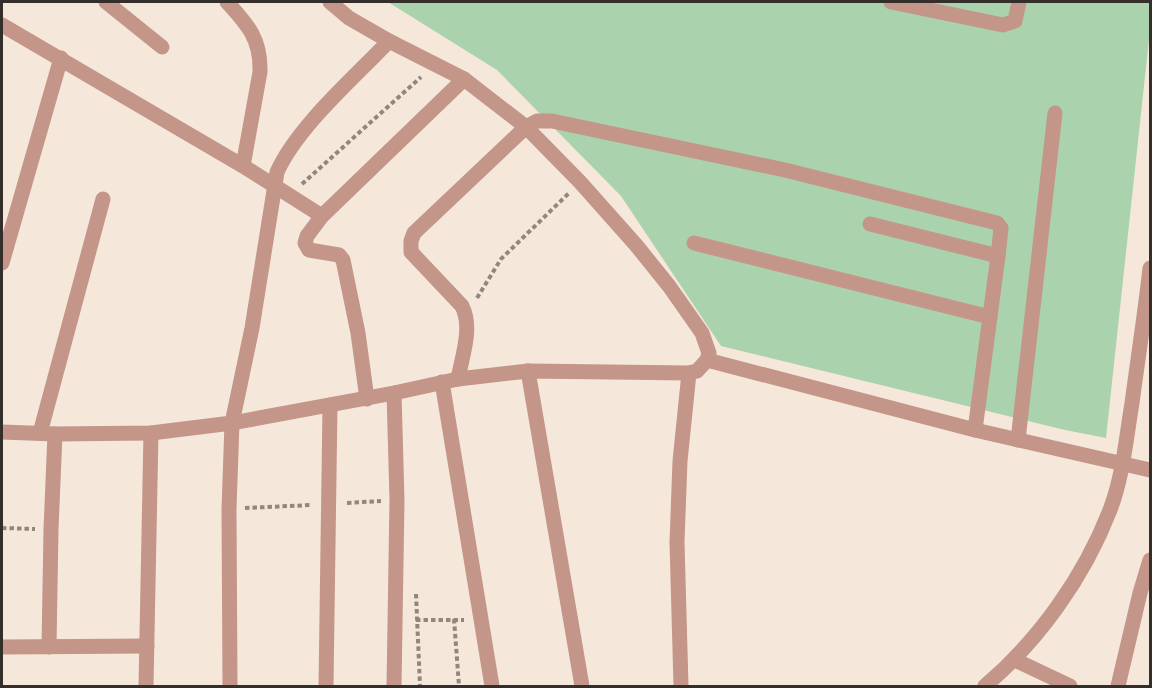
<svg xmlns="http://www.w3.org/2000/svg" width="1152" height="688" font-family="Roboto,sans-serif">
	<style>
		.green { fill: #aad2ad }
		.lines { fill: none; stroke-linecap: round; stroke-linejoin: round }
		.path { stroke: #90877e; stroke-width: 4; stroke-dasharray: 4.5 3; stroke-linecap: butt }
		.minor { stroke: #c49589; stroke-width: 15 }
	</style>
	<rect width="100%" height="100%" fill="#f5e8db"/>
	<polygon class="green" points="388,2 1150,2 1150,30 1106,438 1065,430 721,346 621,196 497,70"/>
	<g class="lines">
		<g class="path">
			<polyline points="302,184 421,77"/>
			<polyline points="477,298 501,259 569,193"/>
			<polyline points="347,503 381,501"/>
			<polyline points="245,508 312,505"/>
			<polyline points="2,528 35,529"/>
			<polyline points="416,594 420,686"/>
			<polyline points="454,619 459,686"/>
			<polyline points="416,620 464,620"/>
		</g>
		<g class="minor">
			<polyline points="106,2 162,47"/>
			<path d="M227,2C248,25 261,39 260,72L243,166"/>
			<polyline points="891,2 1003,25 1015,21 1019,2"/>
			<polyline points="2,25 243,166 322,216"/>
			<polyline points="870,224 998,256"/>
			<polyline points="694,243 990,317"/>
			<polyline points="2,263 61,58"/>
			<polyline points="707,360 975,430 1150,470"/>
			<polyline points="528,371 582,686"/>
			<path d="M458,379C462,356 473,328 462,306L411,252V241L414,233L526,127L537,121H552L785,170L997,223L1001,228L998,256L975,430"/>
			<polyline points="442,382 492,686"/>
			<polyline points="394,393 397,500 394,686"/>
			<polyline points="367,399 358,333 343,260 339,255 309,250 305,243 307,236 322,216 464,79"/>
			<polyline points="2,432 55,434 151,433 232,423 394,393 458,379 528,371 689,373 697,371 707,360 709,353 702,333 669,286 636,245 580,182 526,127 464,79 389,41 349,18 330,2"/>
			<polyline points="40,433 103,199"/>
			<polyline points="1018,440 1055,113"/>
			<polyline points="2,647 147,646"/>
			<polyline points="49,647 51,529 55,434"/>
			<polyline points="1015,660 1070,686"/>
			<polyline points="146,686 151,433"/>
			<path d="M230,686L229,509L232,423L252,328L277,172C298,126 353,79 389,41"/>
			<polyline points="326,686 330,405"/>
			<polyline points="681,686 677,542 680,461 689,373"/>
			<path d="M985,686C1039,640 1084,577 1110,510C1123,476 1126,439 1132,403C1138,358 1145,313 1150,268"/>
			<polyline points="1118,686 1140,593 1150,560"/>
		</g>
	</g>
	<rect width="1152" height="688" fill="none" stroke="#342f2a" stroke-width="6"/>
</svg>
